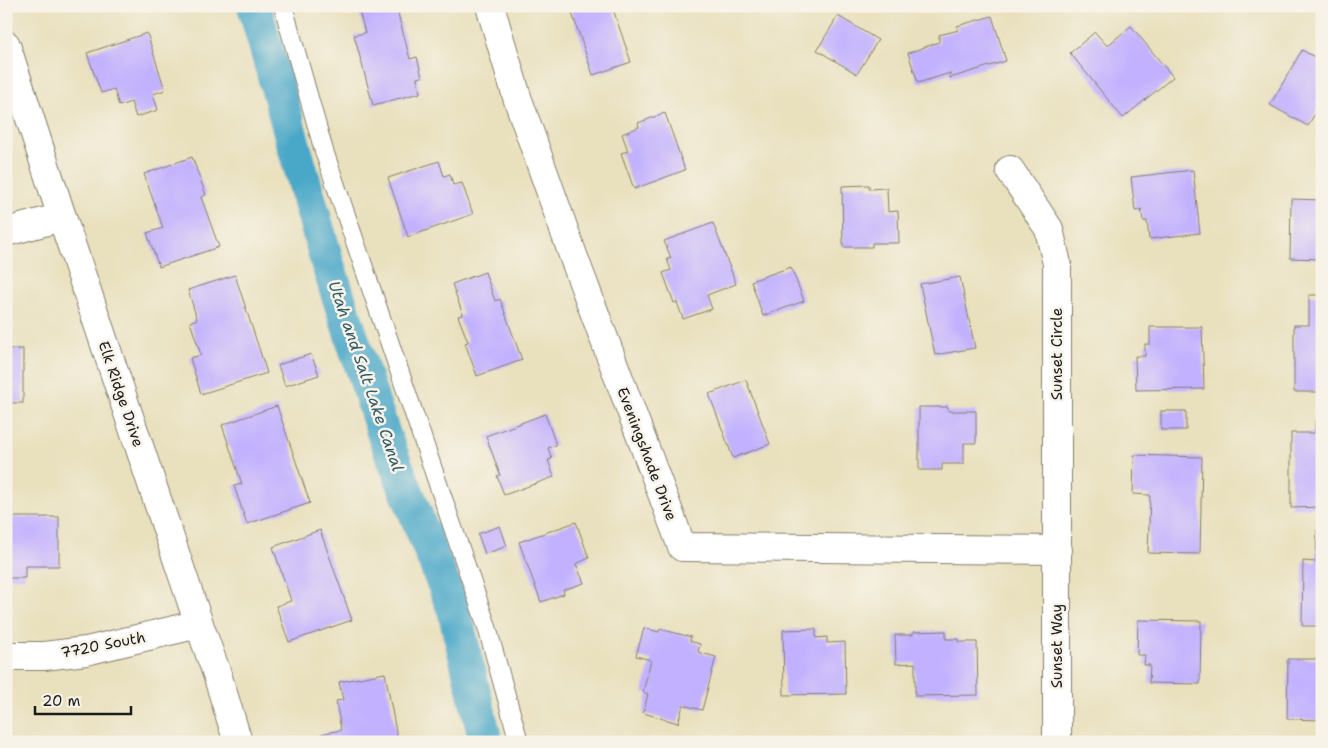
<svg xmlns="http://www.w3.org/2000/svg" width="1328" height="748" font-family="'Shantell Sans',sans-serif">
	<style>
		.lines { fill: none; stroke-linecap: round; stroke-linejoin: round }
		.canal { stroke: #49a7c8; stroke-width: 34 }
		.building { fill: #c2b1fe }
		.service-casing { stroke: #827e6c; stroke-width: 20 }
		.minor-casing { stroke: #827e6c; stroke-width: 30 }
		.service { stroke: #fff; stroke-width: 18 }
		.minor { stroke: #fff; stroke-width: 28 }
		.labels { text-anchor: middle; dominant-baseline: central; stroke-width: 5; stroke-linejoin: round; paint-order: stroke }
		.street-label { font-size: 15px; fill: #1c1c1c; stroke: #f7f3e8 }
		.water-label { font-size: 16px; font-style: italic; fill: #305b69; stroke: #f7f3e8 }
	</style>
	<rect width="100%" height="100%" fill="#f7f3e8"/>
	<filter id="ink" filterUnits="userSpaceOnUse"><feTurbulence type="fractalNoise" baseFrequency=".02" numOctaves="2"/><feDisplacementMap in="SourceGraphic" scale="10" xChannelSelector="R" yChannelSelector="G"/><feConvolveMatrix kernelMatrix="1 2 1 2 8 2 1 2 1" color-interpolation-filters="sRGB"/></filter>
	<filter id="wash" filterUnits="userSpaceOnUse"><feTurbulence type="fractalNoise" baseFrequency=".0096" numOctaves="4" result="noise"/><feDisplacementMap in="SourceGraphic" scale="20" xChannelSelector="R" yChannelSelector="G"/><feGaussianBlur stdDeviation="1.12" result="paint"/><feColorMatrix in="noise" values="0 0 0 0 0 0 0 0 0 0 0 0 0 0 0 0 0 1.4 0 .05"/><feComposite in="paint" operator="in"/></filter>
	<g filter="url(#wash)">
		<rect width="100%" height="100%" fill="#e9e0bd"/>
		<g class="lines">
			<polyline class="canal" points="254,6 328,265 384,435 454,610 486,742"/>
		</g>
		<g id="blocks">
			<g class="building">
				<polygon points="396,6 410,59 417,57 422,77 417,78 420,93 373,105 354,35 365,33 358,7"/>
				<polygon points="581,6 612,6 631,62 593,75 571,10"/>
				<polygon points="838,16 878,40 857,74 817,50"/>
				<polygon points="992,16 1006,61 950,78 950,73 918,83 908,53 939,42 939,35 959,30 957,26"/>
				<polygon points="1131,26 1173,77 1123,118 1070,53 1095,32 1107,46"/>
				<polygon points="147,33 165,90 153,94 158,110 136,117 131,102 119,106 114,89 101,93 87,53"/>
				<polygon points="1302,50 1322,61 1322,110 1318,108 1308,126 1270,105"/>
				<polygon points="665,113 685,170 634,189 621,153 628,151 622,134 639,127 638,123"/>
				<polygon points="192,157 206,195 201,197 219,247 159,267 147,233 163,228 144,174"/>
				<polygon points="439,161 444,176 450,174 453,185 462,183 473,214 408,237 388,178"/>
				<polygon points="1193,170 1200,233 1149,239 1147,221 1143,221 1141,209 1135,211 1131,177"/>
				<polygon points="869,185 869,189 887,188 888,212 898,211 899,243 872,243 872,247 843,247 842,186"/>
				<polygon points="1291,199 1322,200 1322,259 1290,258"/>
				<polygon points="713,223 736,284 707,295 712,309 683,319 677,302 674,303 663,273 671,270 667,259 671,258 664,241"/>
				<polygon points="791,267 804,301 763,316 751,281"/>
				<polygon points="485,272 495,301 500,299 522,360 477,376 465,343 468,342 458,316 463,315 452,284"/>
				<polygon points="235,275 267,373 201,394 190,358 201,355 190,322 197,319 188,290"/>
				<polygon points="960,277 975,348 935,355 920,284"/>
				<polygon points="1309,295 1322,295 1322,392 1294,392 1294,325 1309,325"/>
				<polygon points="1150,327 1202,327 1204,389 1136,390 1135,356 1145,356 1145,344 1150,344"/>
				<rect x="6" y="349" width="17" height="54"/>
				<polygon points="311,354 319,375 285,386 278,365"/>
				<polygon points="746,380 770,444 733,458 709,394"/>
				<polygon points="277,406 310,503 247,524 234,486 242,484 222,425"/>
				<polygon points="919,407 948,407 948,411 976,411 976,443 964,443 964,464 942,464 942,470 919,470"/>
				<rect x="1161" y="411" width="25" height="19"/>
				<polygon points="545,414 556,445 548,448 552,459 548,460 554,477 504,495 497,476 500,475 486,436"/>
				<polygon points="1315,421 1322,421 1322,507 1291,508 1291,433 1315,433"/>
				<polygon points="1134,455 1202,457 1200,554 1148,553 1150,495 1133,494"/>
				<polygon points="6,517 59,517 59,566 25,566 25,578 6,578"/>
				<polygon points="576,522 589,558 576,564 584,583 563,590 564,594 541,602 519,542"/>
				<polygon points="500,526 507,546 485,554 478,534"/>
				<polygon points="320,530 352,620 289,642 276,606 291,601 273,547"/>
				<polygon points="1317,530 1322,530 1322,626 1302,626 1303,561 1316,562"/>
				<polygon points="1138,620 1201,621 1200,684 1149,683 1150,665 1144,665 1145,655 1137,655"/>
				<polygon points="644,628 659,632 660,629 691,637 690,641 700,644 698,652 716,657 702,710 683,705 678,723 643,713 648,694 643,692 651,660 636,656"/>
				<polygon points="816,629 816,638 827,637 827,643 845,642 846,694 784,695 783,630"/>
				<polygon points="946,631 946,639 959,639 959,642 977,642 978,695 915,696 915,663 896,664 895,635 913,635 913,632"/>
				<polygon points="1288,659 1322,659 1322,720 1287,719"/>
				<polygon points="385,673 398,742 323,742 321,734 341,730 336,701 343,700 339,682"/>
			</g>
		</g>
	</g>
	<g filter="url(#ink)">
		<use href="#blocks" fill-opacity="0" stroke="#827e6c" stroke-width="1"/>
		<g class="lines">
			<g class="service-casing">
				<polyline id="service" points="283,6 324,151 487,627 519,742"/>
			</g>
			<g class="minor-casing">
				<g id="minor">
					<polyline points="490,6 517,97 574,258 682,547 1058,550"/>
					<polyline points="6,45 62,217 199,624 217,674 238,742"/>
					<polyline points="1010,170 1049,229 1057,264 1057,742"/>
					<polyline points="6,232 62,217"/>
					<polyline points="6,656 44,656 86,651 199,624"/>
				</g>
			</g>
			<use href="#service" class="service"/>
			<use href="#minor" class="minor"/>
		</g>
	</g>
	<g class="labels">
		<g class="street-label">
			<text transform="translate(1057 354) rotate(-90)">Sunset Circle</text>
			<text transform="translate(121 394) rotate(71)">Elk Ridge Drive</text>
			<text transform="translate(647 454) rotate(69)">Eveningshade Drive</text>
			<text transform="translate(103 645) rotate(-11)">7720 South</text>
			<text transform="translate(1057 646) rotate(-90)">Sunset Way</text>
		</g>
		<g class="water-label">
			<text transform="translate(366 376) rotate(71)">Utah and Salt Lake Canal</text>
		</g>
	</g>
	<rect width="1328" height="748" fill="none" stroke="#f7f3e8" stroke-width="25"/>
	<path d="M35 706v8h96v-8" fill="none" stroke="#1c1c1c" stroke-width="2.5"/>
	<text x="42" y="706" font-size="15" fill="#1c1c1c" stroke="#f7f3e8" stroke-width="4" paint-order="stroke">20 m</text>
</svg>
